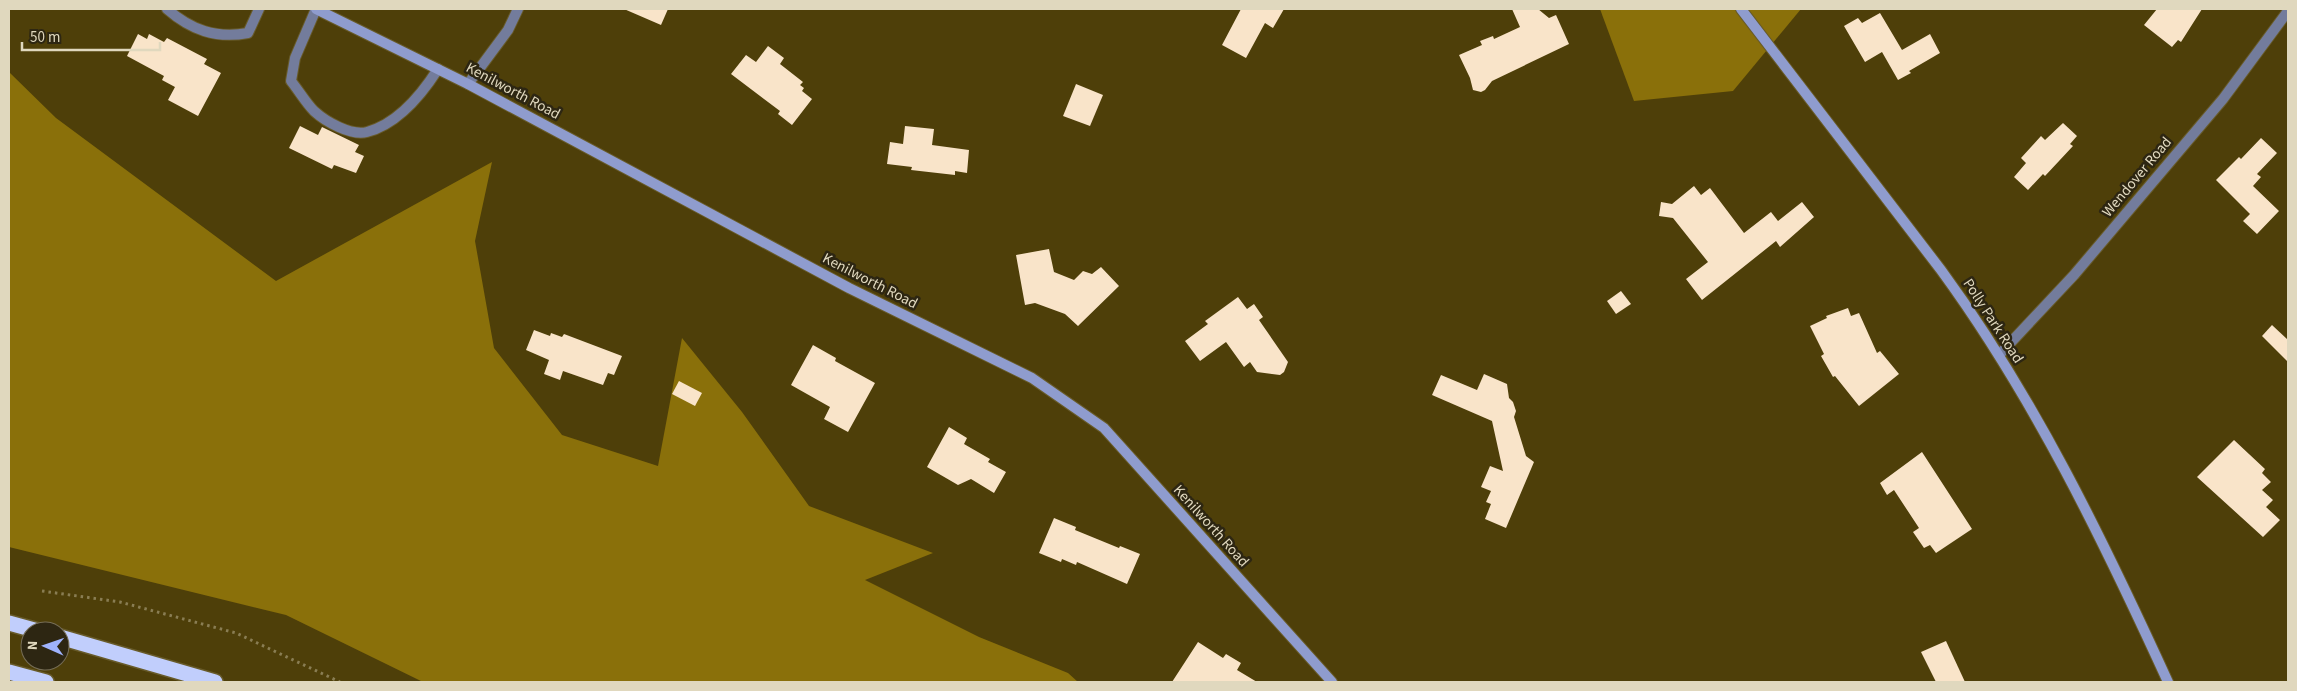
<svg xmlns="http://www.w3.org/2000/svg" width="2297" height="691" font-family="'Source Sans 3',sans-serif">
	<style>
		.forest { fill: #8a700a }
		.building { fill: #f9e4c9 }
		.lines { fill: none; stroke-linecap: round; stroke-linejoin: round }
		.lane-casing { stroke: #685b2a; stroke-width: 12 }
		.street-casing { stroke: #685b2a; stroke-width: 12 }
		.secondary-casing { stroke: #685b2a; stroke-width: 12 }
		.highway-casing { stroke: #685b2a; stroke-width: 18 }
		.path { stroke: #897d53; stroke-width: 3; stroke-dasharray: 2.5 4; stroke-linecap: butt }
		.lane { stroke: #737c9c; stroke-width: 10 }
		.street { stroke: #737c9c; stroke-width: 10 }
		.secondary { stroke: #8f9cce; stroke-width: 10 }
		.highway { stroke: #c1cefc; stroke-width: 15 }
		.labels { text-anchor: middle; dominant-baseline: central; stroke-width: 5; stroke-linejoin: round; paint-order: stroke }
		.street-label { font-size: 15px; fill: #e0d8be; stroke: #2d2612 }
	</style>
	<rect width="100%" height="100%" fill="#4e3f09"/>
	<g class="forest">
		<polygon points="1600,9 1801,9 1733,91 1634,101"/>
		<polygon points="9,72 56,118 276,281 492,162 475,241 494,348 562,435 658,466 682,338 742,412 809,506 933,553 865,580 979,637 1068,673 1078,682 423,682 286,615 9,547"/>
	</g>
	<g class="building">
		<polygon points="624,9 668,9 661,25"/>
		<polygon points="1241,9 1284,9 1273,28 1265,23 1246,58 1222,45"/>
		<polygon points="1512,9 1538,9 1549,18 1556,15 1569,44 1492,81 1485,90 1481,92 1473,90 1470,78 1459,55 1482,45 1480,41 1493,36 1494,39 1520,27"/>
		<polygon points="2157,9 2202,9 2181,42 2178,40 2172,47 2144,25"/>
		<polygon points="1880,13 1902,50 1930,34 1940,53 1909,71 1911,73 1898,80 1882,52 1865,62 1844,26 1858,18 1862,23"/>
		<polygon points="138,34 147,39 149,34 164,42 167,38 207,59 204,64 221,73 198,116 168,100 175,87 162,80 164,76 127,56"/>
		<polygon points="768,46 784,58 780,64 803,82 800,85 804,88 802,91 812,99 792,125 778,114 780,111 731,74 746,55 756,62"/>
		<polygon points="1076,84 1103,95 1090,126 1063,116"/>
		<polygon points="2063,123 2077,136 2070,144 2073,146 2045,176 2043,174 2028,190 2014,177 2026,163 2021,158 2041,136 2045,140"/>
		<polygon points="300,126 318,135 322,127 359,145 355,152 364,156 356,173 334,165 332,169 289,148"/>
		<polygon points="905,126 934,129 932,145 969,150 967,173 955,171 955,175 911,170 912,167 887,164 890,142 903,144"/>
		<polygon points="2261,138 2277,153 2257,174 2261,177 2253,186 2279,211 2257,234 2243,221 2250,214 2216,180 2239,157 2241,159"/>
		<polygon points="1694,186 1701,195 1710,188 1744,233 1771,212 1778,221 1802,202 1814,217 1780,247 1776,241 1702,300 1686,279 1708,262 1673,218 1659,216 1661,202 1672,204"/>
		<polygon points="1049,249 1054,272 1074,280 1083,271 1092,274 1101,267 1119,286 1078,326 1065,314 1035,303 1025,305 1016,255"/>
		<polygon points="1621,291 1631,304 1616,314 1607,301"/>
		<polygon points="1238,297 1247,309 1254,304 1263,317 1259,320 1288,362 1284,372 1280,375 1257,372 1250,362 1244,367 1226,342 1200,361 1185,341 1208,324 1205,321"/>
		<polygon points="1848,308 1851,316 1859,313 1877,353 1880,351 1899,374 1859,406 1835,376 1833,377 1821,356 1824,354 1810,326 1827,318 1826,316"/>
		<polygon points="2272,325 2288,340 2288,362 2262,336"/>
		<polygon points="534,330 550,336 551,333 562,337 564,334 622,356 614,375 608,373 603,385 563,371 560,380 544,374 549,360 526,350"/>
		<polygon points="813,345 836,358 835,361 875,383 848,432 824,419 830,407 791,385"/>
		<polygon points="1484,374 1507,384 1509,398 1513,402 1516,411 1514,417 1526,456 1534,462 1506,528 1485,519 1491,504 1486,502 1491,491 1481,487 1490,466 1503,471 1492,421 1432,395 1441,375 1477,390"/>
		<polygon points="679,381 702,393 695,406 672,394"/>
		<polygon points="949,427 967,438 964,444 990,459 988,462 1006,472 994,493 971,479 958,485 927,467"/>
		<polygon points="2234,440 2265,469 2262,473 2271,482 2262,490 2273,500 2266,507 2280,520 2263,537 2197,477"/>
		<polygon points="1922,452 1972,529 1936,553 1930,545 1924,548 1913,532 1919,528 1894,490 1887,495 1880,483"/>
		<polygon points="1054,518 1076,527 1075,530 1119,548 1120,546 1140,554 1127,584 1077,562 1076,565 1062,559 1061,562 1039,553"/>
		<polygon points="1946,641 1965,682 1936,682 1921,652"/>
		<polygon points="1198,642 1223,658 1226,654 1241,663 1237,670 1257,682 1172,682"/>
	</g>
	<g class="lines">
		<g class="lane-casing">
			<g id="lane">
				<path d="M167,9C191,30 216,39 248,33L259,9"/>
				<path d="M316,9L295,58L291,81C299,91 306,103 314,111C326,122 351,136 367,132C397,124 422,94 438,69"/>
			</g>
		</g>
		<g class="street-casing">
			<g id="street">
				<polyline points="468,84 508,30 518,9"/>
				<polyline points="1999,355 2074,275 2223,99 2288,11"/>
			</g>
		</g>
		<g class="secondary-casing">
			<g id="secondary">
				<polyline points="316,9 468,84 849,288 1032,378 1104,428 1332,682"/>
				<path d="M1741,9L1941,270C2034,397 2103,540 2168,682"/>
			</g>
		</g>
		<g class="highway-casing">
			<g id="highway">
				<polyline points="9,623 38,631"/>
				<polyline points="60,637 215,682"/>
				<polyline points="9,672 46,682"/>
			</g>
		</g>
		<polyline class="path" points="42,591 120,602 236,633 340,682"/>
		<use href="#lane" class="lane"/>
		<use href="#street" class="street"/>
		<use href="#secondary" class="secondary"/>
		<use href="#highway" class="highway"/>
	</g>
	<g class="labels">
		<g class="street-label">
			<text transform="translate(513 91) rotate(28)">Kenilworth Road</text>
			<text transform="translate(2137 177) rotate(-50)">Wendover Road</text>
			<text transform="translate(870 281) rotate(27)">Kenilworth Road</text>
			<text transform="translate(1993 321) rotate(57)">Polly Park Road</text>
			<text transform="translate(1211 526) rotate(48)">Kenilworth Road</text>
		</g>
	</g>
	<rect width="2297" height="691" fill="none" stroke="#e0d8be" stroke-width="20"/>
	<g transform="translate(45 646) rotate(272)"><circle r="24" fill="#2d2612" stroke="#756d57"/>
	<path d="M0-4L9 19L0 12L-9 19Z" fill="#9fb3fd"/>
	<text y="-8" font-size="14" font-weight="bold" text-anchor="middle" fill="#e0d8be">N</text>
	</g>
	<path d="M22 42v8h138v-8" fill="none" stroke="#e0d8be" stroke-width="2.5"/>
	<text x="30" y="42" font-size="15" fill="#e0d8be" stroke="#2d2612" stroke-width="4" paint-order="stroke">50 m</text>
</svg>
